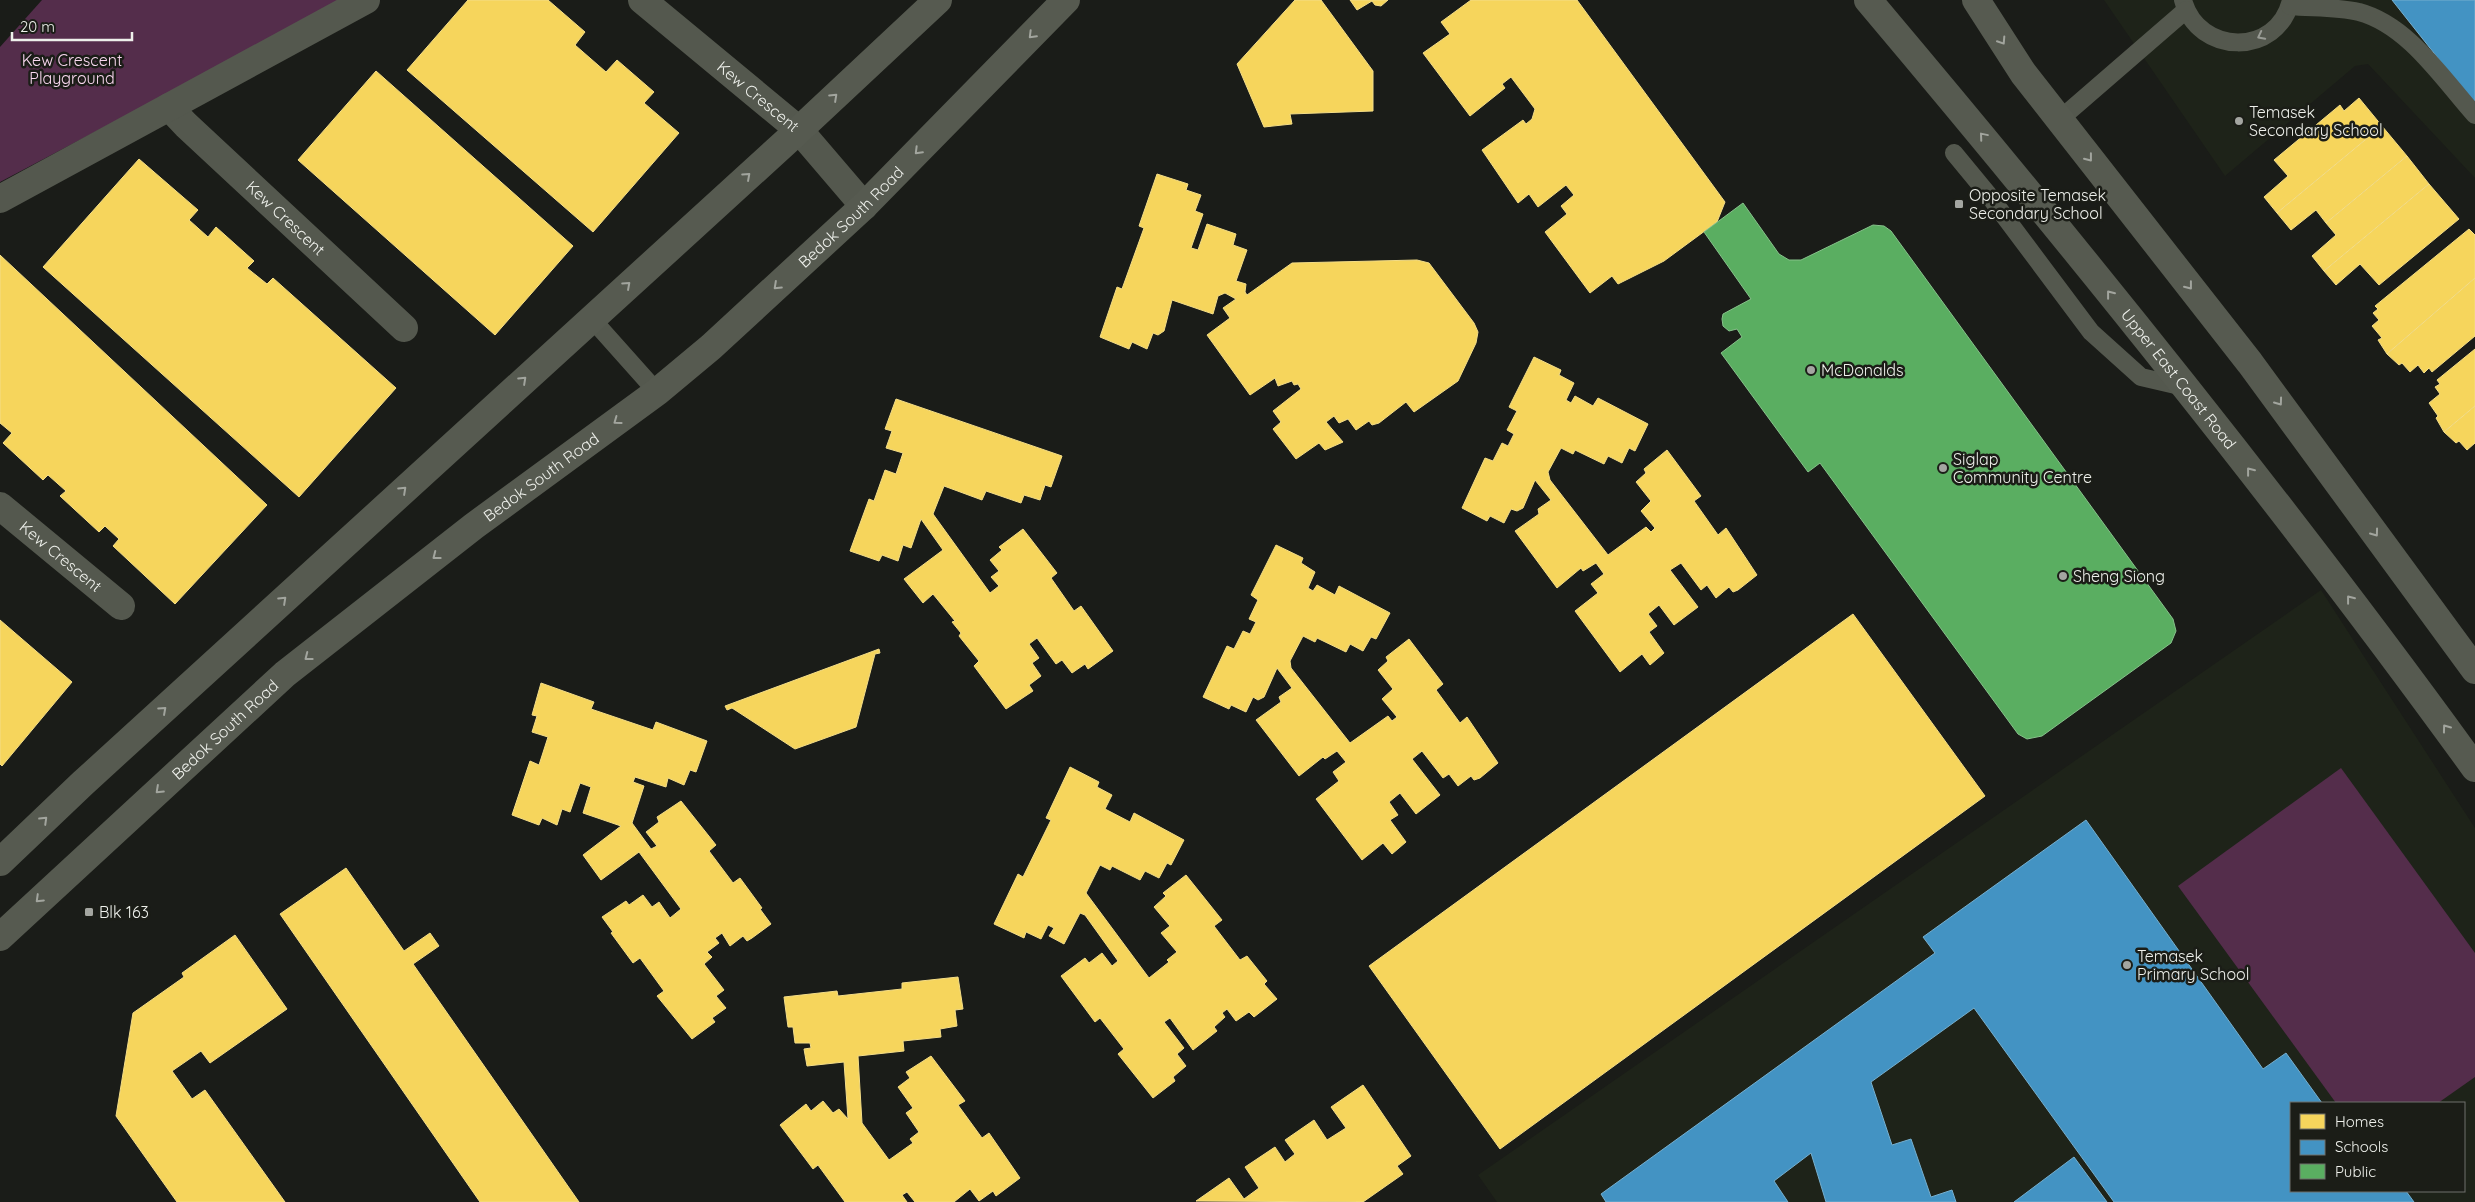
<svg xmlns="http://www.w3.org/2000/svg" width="2475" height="1202" font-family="Quicksand,sans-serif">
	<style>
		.built { fill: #1e2319; fill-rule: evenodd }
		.green { fill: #542d4b }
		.homes { fill: #f6d55c; stroke: #f4dd87 }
		.schools { fill: #4393c3; stroke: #76afcf }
		.public { fill: #5aae61; stroke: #86c28a }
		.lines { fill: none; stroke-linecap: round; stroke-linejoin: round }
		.lane { stroke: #54584e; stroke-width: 18 }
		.street { stroke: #54584e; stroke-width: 28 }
		.secondary { stroke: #565a50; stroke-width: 28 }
		.oneway { stroke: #a2a59e }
		.oneway2 { stroke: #999c95 }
		.poi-dot { fill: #a4a6a1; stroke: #1b1d17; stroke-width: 2 }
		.labels { text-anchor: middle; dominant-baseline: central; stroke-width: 5; stroke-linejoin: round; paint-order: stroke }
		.park-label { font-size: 16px; fill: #f9d7ef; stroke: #1b1d17 }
		.street-label { font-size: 16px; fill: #eef0eb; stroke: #1b1d17 }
		.poi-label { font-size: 16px; fill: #eef0eb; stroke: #1b1d17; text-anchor: start }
	</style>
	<rect width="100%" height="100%" fill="#1a1c18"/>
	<g class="built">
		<polygon points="2104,0 2475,0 2475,178 2368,64 2355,66 2225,176"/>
		<path d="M2321,590L2475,828V1202H1497L1478,1175ZM2291,1103H2464V1191H2291Z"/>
	</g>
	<g class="green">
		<polygon points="42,0 345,0 0,182 0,47"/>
		<polygon points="2341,768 2475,953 2475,1077 2438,1103 2336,1103 2178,886"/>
	</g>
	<g class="homes">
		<polygon points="468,0 548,0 585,32 575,45 606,72 617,60 654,92 644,103 679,133 593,232 407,70"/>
		<polygon points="1295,0 1321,0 1373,71 1373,111 1290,114 1292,124 1264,127 1237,64"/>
		<polygon points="1350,0 1388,0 1381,6 1375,5 1372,1 1357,10"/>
		<polygon points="1471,0 1577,0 1725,202 1717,222 1664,261 1618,284 1612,276 1590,293 1545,232 1567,214 1561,206 1574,195 1566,185 1538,207 1529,194 1518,203 1482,150 1523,120 1526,124 1532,119 1535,109 1511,77 1502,84 1505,88 1470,116 1423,53 1450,34 1441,22"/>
		<polygon points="376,71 573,246 495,335 298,160"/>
		<polygon points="2359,98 2382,126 2277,213 2264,197 2288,176 2274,160 2340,105 2344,111"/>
		<polygon points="2382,126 2407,156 2326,223 2316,210 2291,230 2277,213"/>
		<polygon points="2407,156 2429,184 2324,271 2312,256 2336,235 2326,223"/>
		<polygon points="139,159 198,210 189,220 208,237 216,227 254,261 247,268 267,284 273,278 396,388 299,497 43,267"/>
		<polygon points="1157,174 1188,184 1186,190 1201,195 1195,211 1203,214 1191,248 1198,250 1207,224 1236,234 1233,245 1247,250 1236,281 1246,284 1245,292 1247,295 1292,263 1417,260 1429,263 1474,323 1478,332 1476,343 1458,381 1414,412 1406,402 1379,423 1372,425 1369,421 1356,430 1348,419 1339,423 1334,416 1326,422 1343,442 1325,450 1319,443 1296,459 1273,429 1281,422 1273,411 1301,389 1298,384 1294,385 1292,381 1278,386 1275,378 1250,395 1207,335 1230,318 1223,308 1236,299 1225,293 1218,296 1213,314 1172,300 1164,331 1158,335 1153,333 1147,349 1132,342 1129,349 1100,337 1117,287 1122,289 1144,228 1139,226"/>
		<polygon points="2429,184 2459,219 2379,285 2360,264 2336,285 2324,271"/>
		<polygon points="2469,229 2475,235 2475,278 2387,354 2378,340 2382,338 2372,326 2379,320 2373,313 2378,309 2375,306"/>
		<polygon points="0,255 267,505 175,604 113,546 119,539 105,526 99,532 60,496 66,491 48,475 43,480 3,443 12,433 0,423"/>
		<polygon points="2475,278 2475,336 2432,372 2429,368 2424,373 2418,365 2410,372 2402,363 2399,365 2387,354"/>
		<polygon points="2475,349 2475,406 2444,432 2436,418 2438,416 2429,403 2440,394 2435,387 2440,384 2437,380"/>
		<polygon points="1534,357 1561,370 1559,375 1574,383 1566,400 1571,403 1575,396 1593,406 1598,398 1648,424 1635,451 1629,448 1622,463 1608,456 1604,464 1575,450 1573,454 1561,448 1548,472 1550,480 1608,555 1646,527 1651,532 1655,528 1641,511 1651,501 1636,482 1646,473 1644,469 1667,450 1701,496 1694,501 1718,535 1726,528 1757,575 1738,590 1733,592 1729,587 1716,598 1707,585 1701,590 1681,563 1670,570 1698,607 1674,625 1659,605 1648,614 1657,626 1649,632 1664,653 1650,665 1642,654 1620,672 1575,611 1598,593 1591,584 1604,574 1596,563 1583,571 1581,568 1557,588 1515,531 1539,514 1538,509 1551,500 1535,480 1523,508 1517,511 1511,509 1504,523 1490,516 1487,521 1462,508 1485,458 1493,461 1502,443 1508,446 1514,434 1507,430 1517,411 1509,407"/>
		<polygon points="896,399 1062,456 1051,487 1045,485 1040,500 1024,495 1021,503 986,491 982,500 944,486 933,514 990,593 999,586 991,577 999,571 990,560 1002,550 999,547 1023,529 1057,573 1051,578 1074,611 1081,606 1113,651 1088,669 1085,664 1072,673 1062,660 1056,664 1037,638 1029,644 1039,658 1032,663 1041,676 1029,685 1033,691 1006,709 974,666 979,661 959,636 961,633 952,622 955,621 933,594 923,603 904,579 943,550 921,519 911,548 903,545 898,561 882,555 879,561 850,551 869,499 874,501 885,470 896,474 903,453 886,448 892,431 885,429"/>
		<polygon points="2475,406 2475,443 2467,450 2459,441 2456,443 2444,432"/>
		<polygon points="1276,545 1303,558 1301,563 1315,572 1308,588 1313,591 1317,585 1335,595 1339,586 1390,613 1376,639 1371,637 1363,651 1350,644 1346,652 1317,638 1315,642 1303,636 1290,661 1291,668 1350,743 1388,716 1392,721 1397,717 1382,699 1393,689 1378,670 1388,661 1386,657 1409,639 1443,684 1436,690 1460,723 1467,717 1498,763 1480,778 1474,780 1471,776 1458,786 1449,774 1443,778 1422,751 1412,759 1440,795 1416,814 1400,793 1389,802 1398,815 1390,820 1406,842 1392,854 1383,843 1362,860 1316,799 1339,781 1333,772 1346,762 1337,751 1325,759 1323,757 1299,776 1256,720 1281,702 1279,697 1292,688 1277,668 1264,697 1258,700 1253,697 1246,712 1231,705 1229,709 1203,697 1227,646 1234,649 1243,631 1250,634 1256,622 1249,619 1258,600 1251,595"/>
		<polygon points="1853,614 1985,796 1500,1149 1369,966"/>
		<polygon points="0,620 72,682 2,766 0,764"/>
		<polygon points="879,649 880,653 875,654 856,727 795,749 732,708 727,710 725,706"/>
		<polygon points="541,683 594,702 591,709 653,730 656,722 707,741 696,772 690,770 684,785 668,778 666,787 635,777 633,782 644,786 632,823 651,849 657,846 646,832 659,822 657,817 681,801 716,845 709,851 733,883 740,878 762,908 760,909 771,924 752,938 747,941 743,936 730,946 722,933 715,938 719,943 707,952 712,957 704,964 724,990 716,996 726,1008 712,1018 715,1022 692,1039 657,996 664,991 640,958 633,963 611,933 613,932 602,917 626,901 629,905 643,895 652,907 659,902 670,918 681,909 639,852 601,880 583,855 621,826 583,813 591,787 580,783 570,812 562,809 557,825 542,818 539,825 512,815 530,761 539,765 548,737 532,732 537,716 532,715"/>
		<polygon points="1070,767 1099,782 1097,787 1112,795 1105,809 1130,822 1134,813 1184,840 1171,865 1167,863 1159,878 1145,871 1140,880 1112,866 1110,870 1100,865 1086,893 1149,978 1169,962 1167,960 1177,952 1161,933 1170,926 1154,907 1166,896 1163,893 1186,875 1222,920 1214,926 1240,960 1247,956 1267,981 1264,984 1277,999 1254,1017 1249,1012 1236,1021 1227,1009 1222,1013 1225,1017 1214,1027 1217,1031 1193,1050 1170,1018 1164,1022 1184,1048 1177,1054 1186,1066 1173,1077 1175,1081 1153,1098 1118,1054 1124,1049 1100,1018 1095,1022 1061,976 1085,958 1089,963 1102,953 1112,966 1118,961 1085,915 1080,913 1064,944 1049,936 1054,928 1048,925 1041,939 1026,932 1024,938 994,924 1018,874 1023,877 1051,820 1046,818"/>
		<polygon points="346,868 404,951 430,933 439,946 413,964 579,1202 480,1202 280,914"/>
		<polygon points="235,935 287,1009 210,1063 201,1051 172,1071 192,1099 205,1090 285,1202 177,1202 116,1116 133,1013 184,977 182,973"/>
		<polygon points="958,977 963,1009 955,1010 957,1026 940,1029 941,1037 903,1041 904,1051 858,1056 862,1123 889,1160 913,1143 910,1139 919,1132 906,1113 913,1108 898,1087 910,1078 906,1072 931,1056 965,1101 958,1105 982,1138 989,1133 1020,1178 996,1196 993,1191 979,1201 970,1189 954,1202 915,1202 907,1192 902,1195 907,1202 845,1202 818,1165 813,1169 780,1125 806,1104 811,1111 823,1101 833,1113 839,1109 848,1119 844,1062 807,1066 804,1049 811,1048 810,1043 795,1043 793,1027 788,1027 784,997 837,991 838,996 902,989 902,983"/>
		<polygon points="1363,1085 1411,1156 1397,1166 1403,1174 1363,1202 1196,1201 1229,1178 1244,1199 1259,1188 1245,1167 1275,1147 1285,1162 1295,1154 1285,1140 1314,1120 1327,1140 1346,1128 1331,1107"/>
	</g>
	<g class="schools">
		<polygon points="2392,0 2475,0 2475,105"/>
		<polygon points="2086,820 2263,1069 2286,1053 2322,1103 2291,1103 2291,1191 2406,1191 2414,1202 2114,1202 1974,1008 1871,1082 1892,1145 1911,1139 1931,1197 1952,1190 1956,1202 1826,1202 1811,1153 1774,1181 1788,1202 1606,1202 1601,1194 1935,953 1923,937"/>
		<polygon points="2074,1157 2107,1202 2014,1202"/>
	</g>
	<polygon class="public" points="1743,203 1779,254 1789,260 1801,260 1873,225 1884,226 1891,231 2173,619 2176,631 2171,643 2042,736 2027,739 2018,734 1820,463 1808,472 1721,353 1742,337 1737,329 1729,331 1723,326 1722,319 1723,314 1751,299 1704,232"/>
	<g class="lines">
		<g class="lane">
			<path d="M2183,0C2198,56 2278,57 2291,0"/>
			<path d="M2290,6C2312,8 2337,7 2359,12C2408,25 2442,78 2475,115"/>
			<polyline points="2059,120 2186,10"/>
			<polyline points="1954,153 1987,193 2091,332 2141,377 2184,387"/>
			<polyline points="591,318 657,392"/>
		</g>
		<g class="street">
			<path id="s1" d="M642,0L799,130L864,206"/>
			<path id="s2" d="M169,107L186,125L404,328"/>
			<polyline points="0,199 366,0"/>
			<path id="s3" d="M0,506L121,606"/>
		</g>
		<g class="secondary">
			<path id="s4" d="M1868,0C2078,249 2284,504 2475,768"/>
			<polyline points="1976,0 2023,73 2250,363 2475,670"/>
			<polyline points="0,862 83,783 799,130 938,0"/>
			<path id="s5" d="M0,937L285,674L474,526L657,392L711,347L864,206L1066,0"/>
		</g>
	</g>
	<defs><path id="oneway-chevron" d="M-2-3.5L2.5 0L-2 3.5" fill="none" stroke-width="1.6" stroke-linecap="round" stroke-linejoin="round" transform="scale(1.25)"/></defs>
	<g class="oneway">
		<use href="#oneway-chevron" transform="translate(1032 35) rotate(135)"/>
		<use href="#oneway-chevron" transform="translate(2002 41) rotate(57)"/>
		<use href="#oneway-chevron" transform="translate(834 97) rotate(-43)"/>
		<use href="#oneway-chevron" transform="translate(1983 136) rotate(-130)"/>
		<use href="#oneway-chevron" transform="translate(918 151) rotate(135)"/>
		<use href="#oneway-chevron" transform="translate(2089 158) rotate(52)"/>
		<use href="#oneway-chevron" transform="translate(747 176) rotate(-42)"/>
		<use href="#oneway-chevron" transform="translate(627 285) rotate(-42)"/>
		<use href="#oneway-chevron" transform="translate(777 286) rotate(137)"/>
		<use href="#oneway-chevron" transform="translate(2189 286) rotate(52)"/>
		<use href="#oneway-chevron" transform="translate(2110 294) rotate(-128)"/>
		<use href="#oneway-chevron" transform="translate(523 380) rotate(-43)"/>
		<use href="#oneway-chevron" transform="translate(2279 402) rotate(54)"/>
		<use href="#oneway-chevron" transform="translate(617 421) rotate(144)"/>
		<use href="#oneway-chevron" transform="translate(2250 471) rotate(-128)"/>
		<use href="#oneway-chevron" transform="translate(403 490) rotate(-43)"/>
		<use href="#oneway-chevron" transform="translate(2375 533) rotate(54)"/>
		<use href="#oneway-chevron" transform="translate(436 556) rotate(142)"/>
		<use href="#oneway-chevron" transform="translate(2350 599) rotate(-128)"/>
		<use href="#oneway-chevron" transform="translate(283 600) rotate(-43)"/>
		<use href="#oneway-chevron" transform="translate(308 657) rotate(142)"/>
		<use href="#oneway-chevron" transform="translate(163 710) rotate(-42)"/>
		<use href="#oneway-chevron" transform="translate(2446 728) rotate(-126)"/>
		<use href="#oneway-chevron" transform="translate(159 790) rotate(137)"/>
		<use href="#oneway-chevron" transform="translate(44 820) rotate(-44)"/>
		<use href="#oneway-chevron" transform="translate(39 899) rotate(136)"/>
	</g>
	<use class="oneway2" href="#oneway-chevron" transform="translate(2261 36) rotate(153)"/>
	<g class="poi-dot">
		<circle cx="2239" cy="121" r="5"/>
		<rect x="1954" y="199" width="10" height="10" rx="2.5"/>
		<circle cx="1811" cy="370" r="5"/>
		<circle cx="1943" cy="468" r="5"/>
		<circle cx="2063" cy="576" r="5"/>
		<rect x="84" y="907" width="10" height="10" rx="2.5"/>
		<circle cx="2127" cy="965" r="5"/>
	</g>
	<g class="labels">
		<g class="park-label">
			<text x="72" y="60">Kew Crescent<tspan x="72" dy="18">Playground</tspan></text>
		</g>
		<g class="street-label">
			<text stroke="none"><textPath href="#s1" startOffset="151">Kew Crescent</textPath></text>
			<text stroke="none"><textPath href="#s5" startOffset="1116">Bedok South Road</textPath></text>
			<text stroke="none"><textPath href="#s2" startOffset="161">Kew Crescent</textPath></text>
			<text stroke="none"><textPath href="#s4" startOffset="490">Upper East Coast Road</textPath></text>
			<text stroke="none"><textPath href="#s5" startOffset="711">Bedok South Road</textPath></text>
			<text stroke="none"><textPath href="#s3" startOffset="79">Kew Crescent</textPath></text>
			<text stroke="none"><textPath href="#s5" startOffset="306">Bedok South Road</textPath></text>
		</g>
		<g class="poi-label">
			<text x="2249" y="112">Temasek<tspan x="2249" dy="18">Secondary School</tspan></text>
			<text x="1969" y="195">Opposite Temasek<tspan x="1969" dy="18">Secondary School</tspan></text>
			<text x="1821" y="370">McDonalds</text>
			<text x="1953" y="459">Siglap<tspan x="1953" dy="18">Community Centre</tspan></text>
			<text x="2073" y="576">Sheng Siong</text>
			<text x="99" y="912">Blk 163</text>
			<text x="2137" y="956">Temasek<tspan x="2137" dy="18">Primary School</tspan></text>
		</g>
	</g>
	<rect x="2290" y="1102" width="175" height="90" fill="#1b1d17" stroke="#6f716c"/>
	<rect x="2300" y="1114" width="25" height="15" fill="#f6d55c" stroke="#6f716c"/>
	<text x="2335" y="1127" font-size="15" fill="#eef0eb">Homes</text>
	<rect x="2300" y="1140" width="25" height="15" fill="#4393c3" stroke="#6f716c"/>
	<text x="2335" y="1152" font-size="15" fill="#eef0eb">Schools</text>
	<rect x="2300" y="1164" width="25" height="15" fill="#5aae61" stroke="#6f716c"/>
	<text x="2335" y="1177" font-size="15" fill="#eef0eb">Public</text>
	<path d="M12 32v8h120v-8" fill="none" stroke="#eef0eb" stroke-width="2.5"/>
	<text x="20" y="32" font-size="15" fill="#eef0eb" stroke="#1b1d17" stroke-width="4" paint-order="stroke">20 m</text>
</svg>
